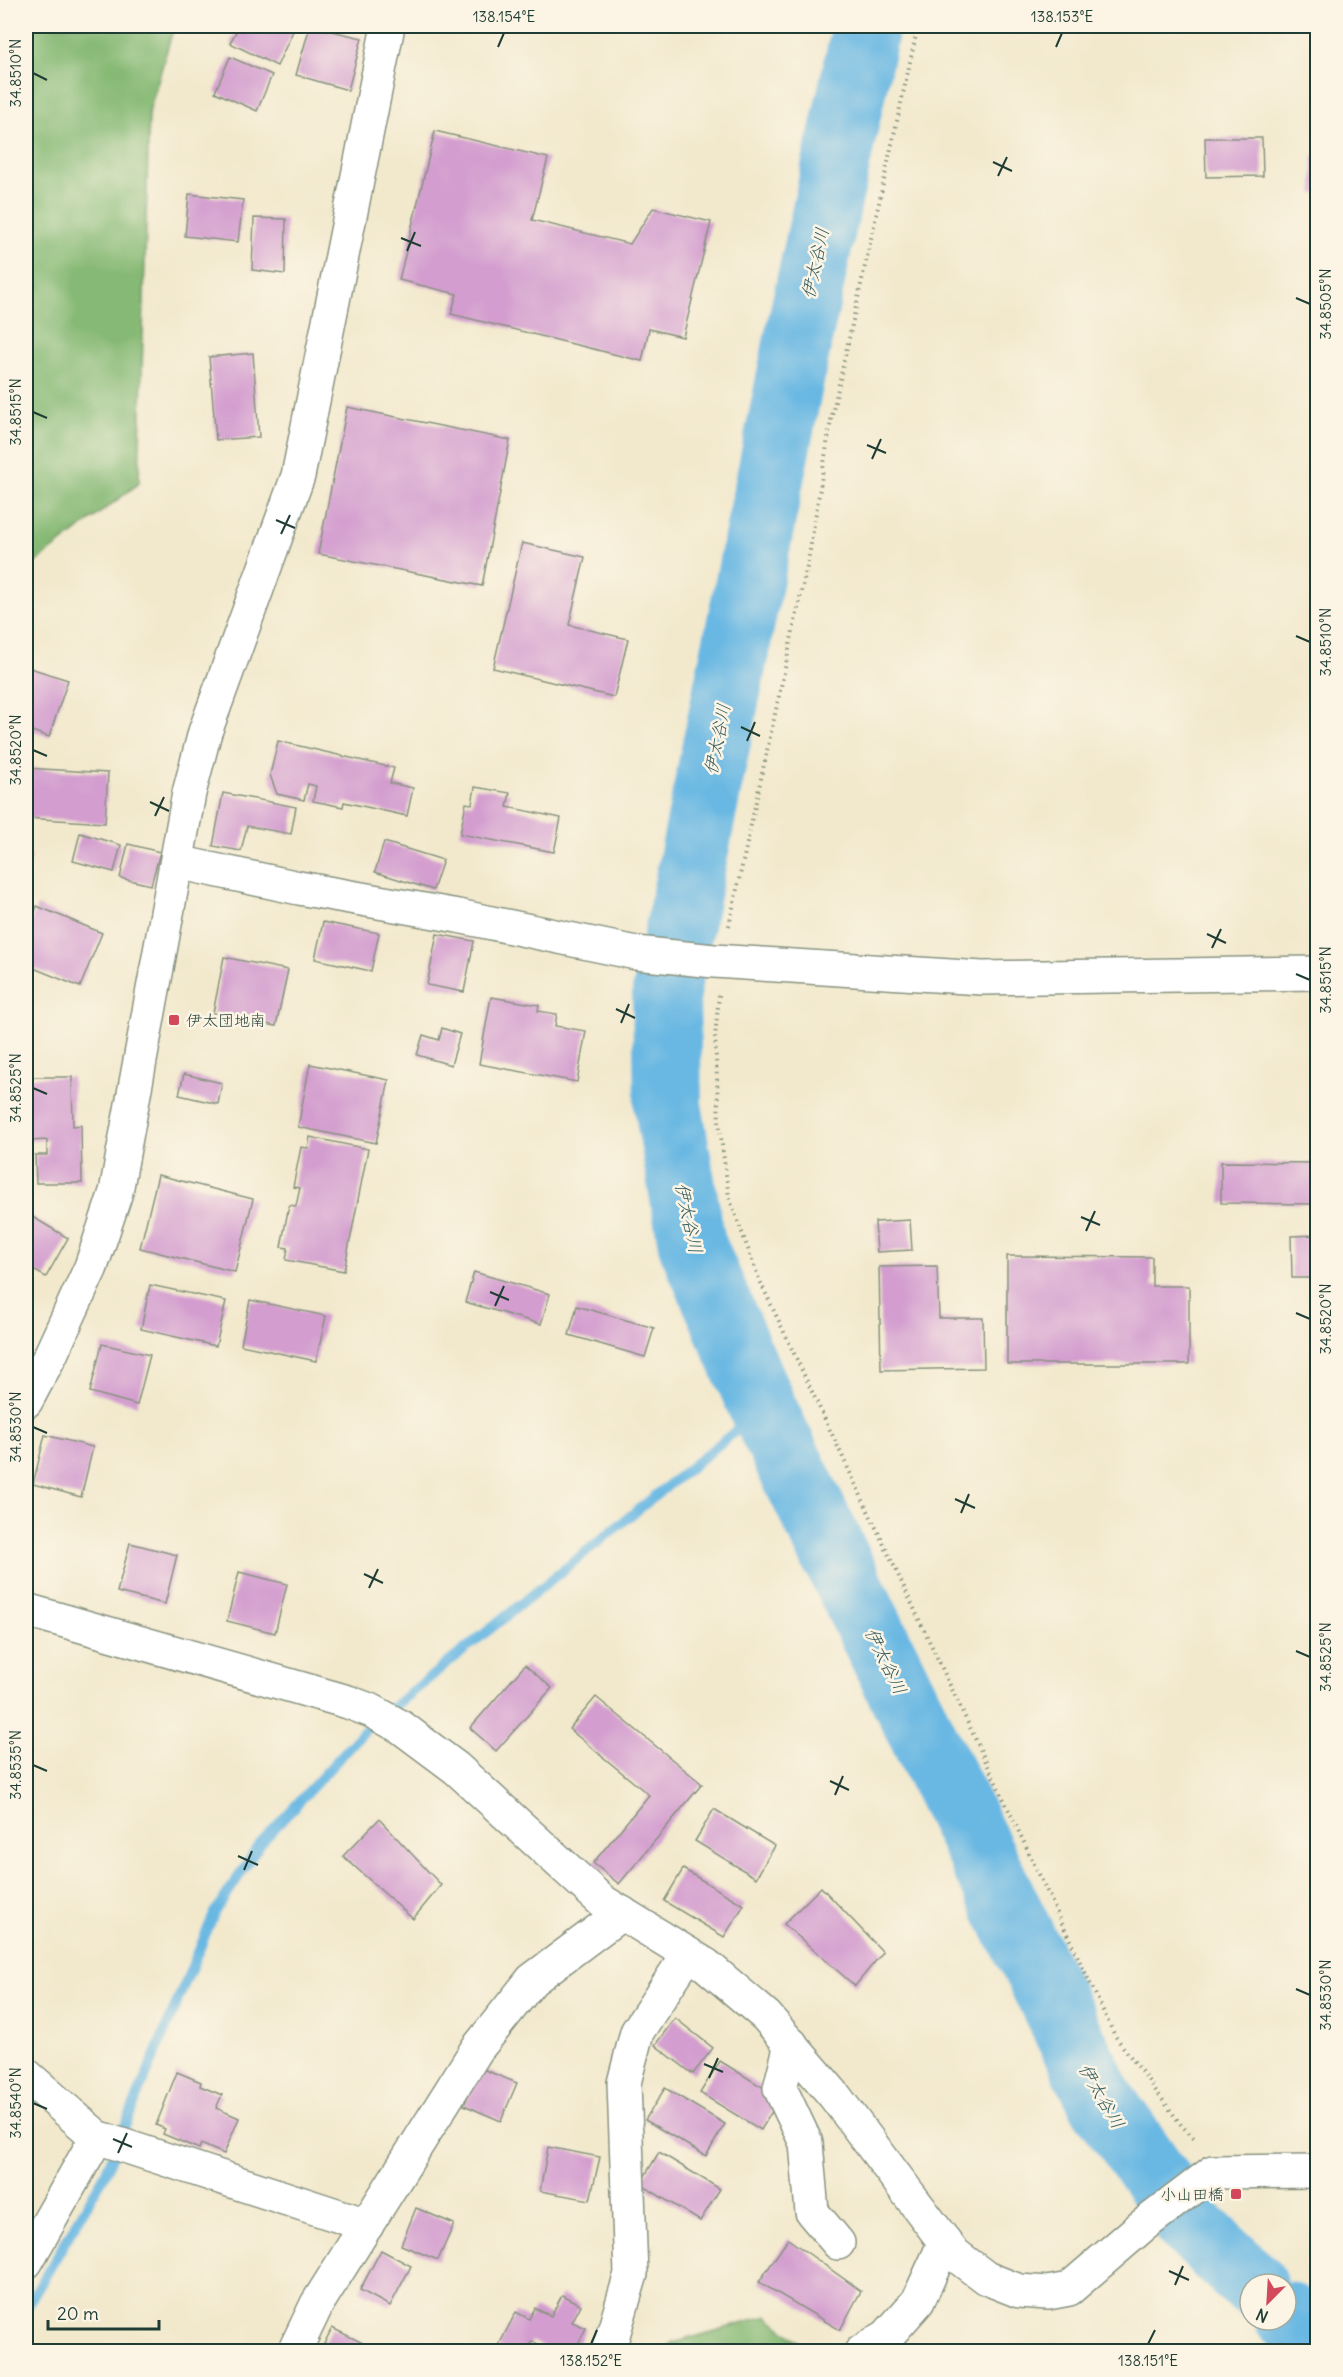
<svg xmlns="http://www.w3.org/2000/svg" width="1343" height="2377" font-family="Delius,'Klee One',sans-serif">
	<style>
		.forest { fill: #86b974; stroke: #527b54; stroke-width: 1.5 }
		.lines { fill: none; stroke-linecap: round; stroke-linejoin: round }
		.stream { stroke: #69b8e3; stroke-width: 10 }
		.river { stroke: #69b8e3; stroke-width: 68 }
		.building { fill: #d39dcf }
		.street-casing { stroke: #889380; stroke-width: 36 }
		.path { stroke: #889380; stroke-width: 4; stroke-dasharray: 1.5 4.5; stroke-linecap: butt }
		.street { stroke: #fff; stroke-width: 33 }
		.ticks { fill: none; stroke: #1f3d34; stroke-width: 2 }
		.poi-dot { fill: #d1495b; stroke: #fcf5e5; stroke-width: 2 }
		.labels { text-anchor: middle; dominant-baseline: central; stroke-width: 5; stroke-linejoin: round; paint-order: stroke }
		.poi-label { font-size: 16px; fill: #1f3d34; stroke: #fcf5e5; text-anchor: start }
		.water-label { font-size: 18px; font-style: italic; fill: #325c60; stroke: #fcf5e5 }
		.neatline { fill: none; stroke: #1f3d34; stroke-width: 2 }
		.ticks-label { font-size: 15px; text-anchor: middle; fill: #1f3d34 }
	</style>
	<rect width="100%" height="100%" fill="#fcf5e5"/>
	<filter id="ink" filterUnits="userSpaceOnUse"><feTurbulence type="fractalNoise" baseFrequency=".0167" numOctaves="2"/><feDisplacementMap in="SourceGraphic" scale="12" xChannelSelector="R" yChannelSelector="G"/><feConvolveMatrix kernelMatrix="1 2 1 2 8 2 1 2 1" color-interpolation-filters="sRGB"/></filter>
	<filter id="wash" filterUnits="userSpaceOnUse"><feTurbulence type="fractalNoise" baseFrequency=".008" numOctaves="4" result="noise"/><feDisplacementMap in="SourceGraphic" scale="24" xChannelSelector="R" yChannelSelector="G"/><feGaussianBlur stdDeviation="1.35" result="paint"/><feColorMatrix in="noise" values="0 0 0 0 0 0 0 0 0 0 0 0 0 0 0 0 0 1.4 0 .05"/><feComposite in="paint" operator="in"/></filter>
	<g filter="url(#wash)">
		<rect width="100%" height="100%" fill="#f2e9cd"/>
		<g class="forest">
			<polygon points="26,26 174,26 149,112 139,483 26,570"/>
			<polygon points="768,2316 810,2351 665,2351 670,2344"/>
		</g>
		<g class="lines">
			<polyline class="stream" points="26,2309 105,2174 214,1914 260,1844 366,1729 763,1409"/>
			<g class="river">
				<polyline points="866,26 799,335 666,993 668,1106 692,1244 763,1409 1101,2100 1188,2223 1253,2284"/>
				<polyline points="1286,2315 1318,2344"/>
			</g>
		</g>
		<g id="blocks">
			<g class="building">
				<polygon points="239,26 280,26 293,31 277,66 230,43"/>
				<polygon points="310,26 362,38 348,90 296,75"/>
				<polygon points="230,57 272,75 257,111 215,92"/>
				<polygon points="435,131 548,158 532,220 630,244 653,208 711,222 683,337 649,329 642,361 451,314 457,294 399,280"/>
				<polygon points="1205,138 1262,138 1263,176 1206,177"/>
				<rect x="1313" y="155" width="5" height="39"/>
				<polygon points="189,194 243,200 238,242 185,236"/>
				<polygon points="254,218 286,219 285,274 252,270"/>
				<polygon points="253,353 259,437 216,440 209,357"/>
				<polygon points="347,407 510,440 482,586 318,554"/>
				<polygon points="522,543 585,557 569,625 628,639 614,697 493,668"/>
				<polygon points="30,668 68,680 49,737 26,729 26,684"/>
				<polygon points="278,741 394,768 390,783 413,788 407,816 344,802 343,807 313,801 316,786 308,784 304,800 277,794 270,775"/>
				<polygon points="26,768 108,773 105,823 26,818"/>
				<polygon points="475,787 510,793 507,807 561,818 554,852 460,834 466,803 472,804"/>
				<polygon points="223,793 296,807 291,834 247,826 241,851 213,846"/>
				<polygon points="80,833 121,845 114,872 73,861"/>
				<polygon points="384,842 443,860 433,890 375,872"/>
				<polygon points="128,844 160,852 151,885 120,878"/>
				<polygon points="26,855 31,856 26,874"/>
				<polygon points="37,906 102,933 80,987 26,965 26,934"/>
				<polygon points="323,922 379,933 371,971 315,959"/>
				<polygon points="437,934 474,941 464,992 427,985"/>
				<polygon points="224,957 288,970 276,1026 213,1013"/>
				<polygon points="491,997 539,1005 538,1011 557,1014 555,1026 586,1031 577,1082 479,1064"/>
				<polygon points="442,1028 460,1034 451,1065 417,1055 423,1035 439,1040"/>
				<polygon points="310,1064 389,1080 376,1143 298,1127"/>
				<polygon points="184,1074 222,1083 218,1104 179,1095"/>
				<polygon points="26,1077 72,1077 73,1126 81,1125 82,1183 36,1183 35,1155 47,1155 47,1140 29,1141 29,1156 26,1156"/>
				<polygon points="310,1137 368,1149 344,1271 286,1260 288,1248 281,1247 289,1205 296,1206 300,1188 293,1187 301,1147 308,1148"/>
				<polygon points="1221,1162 1318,1163 1318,1204 1221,1203"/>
				<polygon points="158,1175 253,1199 235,1272 140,1248"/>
				<polygon points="26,1213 68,1238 46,1277 26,1266"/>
				<polygon points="910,1220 912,1250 877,1252 875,1222"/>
				<polygon points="1318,1235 1318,1278 1292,1278 1291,1236"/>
				<polygon points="1007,1256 1152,1257 1152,1286 1189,1286 1189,1364 1007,1364"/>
				<polygon points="937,1266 939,1318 983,1318 984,1368 881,1370 879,1267"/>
				<polygon points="474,1272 550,1294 541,1324 465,1302"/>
				<polygon points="150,1285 226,1301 216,1346 141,1329"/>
				<polygon points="250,1300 326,1316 316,1361 241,1345"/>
				<polygon points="577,1306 654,1328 645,1357 569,1335"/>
				<polygon points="102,1344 150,1355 137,1405 90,1392"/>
				<polygon points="45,1435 93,1447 81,1497 33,1484"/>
				<polygon points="130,1543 177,1555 165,1604 117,1592"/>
				<polygon points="239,1572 287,1584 275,1633 227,1621"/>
				<polygon points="525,1665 552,1688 496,1751 470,1728"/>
				<polygon points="596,1697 702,1784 619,1884 593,1863 649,1795 569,1729"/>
				<polygon points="714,1809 775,1846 756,1878 695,1841"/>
				<polygon points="379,1819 441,1885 413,1919 343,1856"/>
				<polygon points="683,1869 744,1905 724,1937 664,1901"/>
				<polygon points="821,1887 883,1952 855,1986 784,1924"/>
				<polygon points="675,2018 713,2048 693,2074 655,2045"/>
				<polygon points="720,2061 780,2098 761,2130 700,2093"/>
				<polygon points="480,2068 517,2083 501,2121 464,2105"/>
				<polygon points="177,2072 201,2082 200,2086 222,2095 216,2108 239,2118 224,2154 201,2144 199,2149 163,2134 165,2129 156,2125"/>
				<polygon points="665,2088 725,2124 706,2156 645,2120"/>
				<polygon points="548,2147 600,2157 590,2200 540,2191"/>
				<polygon points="659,2152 720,2189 700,2221 640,2184"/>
				<polygon points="416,2208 454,2224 438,2260 401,2245"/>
				<polygon points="788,2239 861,2291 840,2330 759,2282"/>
				<polygon points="381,2250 411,2266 390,2306 360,2290"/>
				<polygon points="562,2295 581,2305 572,2322 586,2328 574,2352 554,2352 532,2341 527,2352 505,2352 498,2347 516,2312 529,2319 535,2308 551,2316"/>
				<polygon points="332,2328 367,2345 364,2352 320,2352"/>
			</g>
		</g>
	</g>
	<g filter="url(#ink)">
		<use href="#blocks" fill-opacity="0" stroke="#889380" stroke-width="1.5"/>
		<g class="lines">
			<g class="street-casing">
				<g id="street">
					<polyline points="177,862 299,888 458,916 636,953 714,961 982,978 1318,973"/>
					<polyline points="26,1401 51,1354 91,1267 116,1192 189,793 205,732 298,476 388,26"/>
					<polyline points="26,1610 348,1702 372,1711 401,1727 456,1768 602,1901 706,1965 766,2016 834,2095 953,2253 986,2278 1019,2291 1048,2293 1069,2289 1141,2227 1213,2172 1318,2171"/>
					<polyline points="791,2044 780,2088 806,2143 812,2212 838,2243"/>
					<polyline points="26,2075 97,2137 367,2225"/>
					<polyline points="26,2262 97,2137"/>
					<polyline points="294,2352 317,2304 477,2049 532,1980 622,1913"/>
					<polyline points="608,2352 631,2274 624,2083 637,2032 688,1954"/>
					<polyline points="861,2352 887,2336 918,2301 945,2242"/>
				</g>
			</g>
			<g class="path">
				<polyline points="729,926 808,562 831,420 918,26"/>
				<polyline points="719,995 715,1037 719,1122 729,1197 759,1279 1115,2036 1182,2126 1196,2140"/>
			</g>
			<use href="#street" class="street"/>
		</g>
	</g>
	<path class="ticks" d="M498,47L504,33M1056,47L1062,33M33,73L47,80M993,162L1012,171M998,176L1007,157M401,238L421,246M407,251L415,232M1296,298L1310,304M33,412L47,418M867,445L886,453M872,459L881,439M276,520L295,528M281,534L290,515M1296,636L1310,642M741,727L760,736M747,741L755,722M33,750L47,756M150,802L169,811M155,816L164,797M1207,934L1226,943M1212,948L1221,929M1296,974L1310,980M616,1009L635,1018M621,1023L629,1004M33,1088L47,1094M1081,1217L1100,1225M1086,1231L1095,1211M490,1292L509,1300M495,1306L504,1286M1296,1313L1310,1319M33,1427L47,1433M955,1499L975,1508M961,1513L969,1494M364,1574L383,1583M369,1588L378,1569M1296,1651L1310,1657M33,1765L47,1771M830,1781L849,1790M835,1795L843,1776M238,1856L258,1865M244,1870L252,1851M1296,1989L1310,1995M704,2064L723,2072M709,2078L718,2058M33,2103L47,2109M113,2139L132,2147M118,2153L127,2133M1169,2271L1189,2280M1175,2285L1183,2266M591,2344L597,2330M1148,2344L1155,2330"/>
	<g class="poi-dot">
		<rect x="168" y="1014" width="12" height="12" rx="3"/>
		<rect x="1230" y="2188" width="12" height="12" rx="3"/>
	</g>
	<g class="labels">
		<g class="poi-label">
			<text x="186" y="1020">伊太団地南</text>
			<text x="1224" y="2194" text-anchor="end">小山田橋</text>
		</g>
		<g class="water-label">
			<text transform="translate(815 263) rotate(-78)">伊太谷川</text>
			<text transform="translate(717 739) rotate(-79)">伊太谷川</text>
			<text transform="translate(689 1218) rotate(78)">伊太谷川</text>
			<text transform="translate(886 1661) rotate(64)">伊太谷川</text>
			<text transform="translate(1102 2096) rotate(60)">伊太谷川</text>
		</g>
	</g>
	<rect width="1343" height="2377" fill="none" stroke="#fcf5e5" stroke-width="66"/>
	<g transform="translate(1268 2302) rotate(204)"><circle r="28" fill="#fcf5e5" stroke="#a4ab9e" stroke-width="1.5"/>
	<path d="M0-4.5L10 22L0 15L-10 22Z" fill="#d1495b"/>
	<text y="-9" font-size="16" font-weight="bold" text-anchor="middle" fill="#1f3d34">N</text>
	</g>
	<path d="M48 2320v9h111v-9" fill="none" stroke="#1f3d34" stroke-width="3"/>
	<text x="57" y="2320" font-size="18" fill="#1f3d34" stroke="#fcf5e5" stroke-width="4.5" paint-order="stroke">20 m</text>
	<rect x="33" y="33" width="1277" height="2311" class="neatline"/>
	<g class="ticks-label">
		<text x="504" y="22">138.154°E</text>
		<text x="1062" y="22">138.153°E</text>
		<text transform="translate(16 73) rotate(-90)" y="5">34.8510°N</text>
		<text transform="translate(1326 304) rotate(-90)" y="5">34.8505°N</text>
		<text transform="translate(16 412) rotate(-90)" y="5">34.8515°N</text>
		<text transform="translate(1326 642) rotate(-90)" y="5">34.8510°N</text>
		<text transform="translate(16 750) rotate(-90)" y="5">34.8520°N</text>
		<text transform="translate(1326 980) rotate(-90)" y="5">34.8515°N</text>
		<text transform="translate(16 1088) rotate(-90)" y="5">34.8525°N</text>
		<text transform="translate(1326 1319) rotate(-90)" y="5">34.8520°N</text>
		<text transform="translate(16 1427) rotate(-90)" y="5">34.8530°N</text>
		<text transform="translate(1326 1657) rotate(-90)" y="5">34.8525°N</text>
		<text transform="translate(16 1765) rotate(-90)" y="5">34.8535°N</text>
		<text transform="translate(1326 1995) rotate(-90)" y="5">34.8530°N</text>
		<text transform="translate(16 2103) rotate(-90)" y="5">34.8540°N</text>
		<text x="591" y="2366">138.152°E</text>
		<text x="1148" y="2366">138.151°E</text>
	</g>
</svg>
